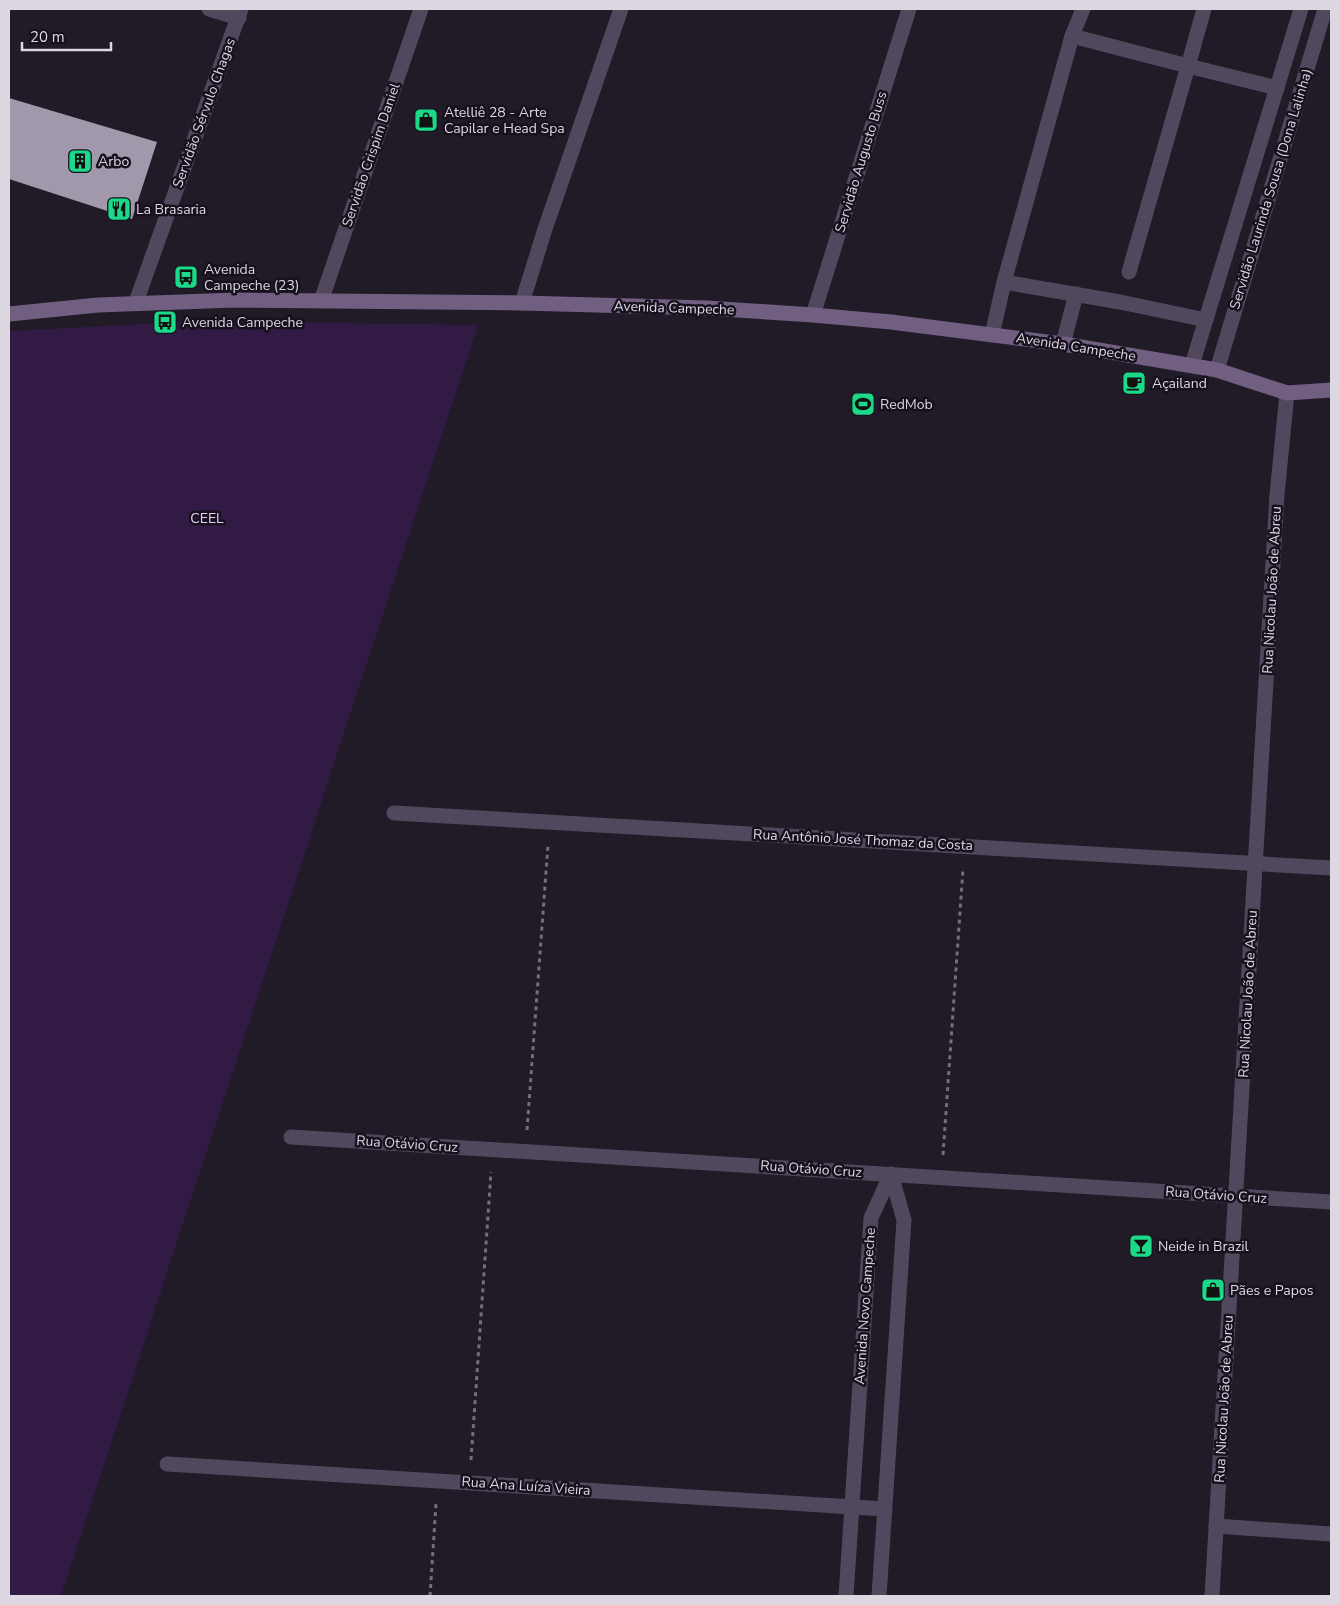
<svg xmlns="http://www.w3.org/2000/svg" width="1340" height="1605" font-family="'Nunito Sans',sans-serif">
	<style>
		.green { fill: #311a44 }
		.building { fill: #a198ab }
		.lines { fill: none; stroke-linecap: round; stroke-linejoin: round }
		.path { stroke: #756f7a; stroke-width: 3; stroke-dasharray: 4 4; stroke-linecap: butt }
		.service { stroke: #52485d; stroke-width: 15 }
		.minor { stroke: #52485d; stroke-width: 15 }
		.secondary { stroke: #705f81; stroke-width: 15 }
		.labels { text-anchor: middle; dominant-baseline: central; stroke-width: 5; stroke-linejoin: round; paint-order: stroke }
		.poi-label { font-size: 14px; fill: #dcd7e1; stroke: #17111e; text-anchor: start }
		.street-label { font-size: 14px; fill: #dcd7e1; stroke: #17111e }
		.park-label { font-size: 14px; fill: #e4cefc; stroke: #17111e }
	</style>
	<rect width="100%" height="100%" fill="#211a27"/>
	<polygon class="green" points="203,321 478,325 61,1596 9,1596 9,331"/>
	<polygon class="building" points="9,98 157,142 132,219 9,179"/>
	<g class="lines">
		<g class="path">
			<polyline points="527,1130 548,845"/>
			<polyline points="943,1155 963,869"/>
			<polyline points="471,1460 491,1172"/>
			<polyline points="430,1596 436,1504"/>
		</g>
		<g class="service">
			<polyline points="209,9 239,18"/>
			<polyline points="1204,9 1188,66 1277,88"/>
			<polyline points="1072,36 1188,66 1129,272"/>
			<polyline points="1004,282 1120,302 1206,320"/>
			<polyline points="321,301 421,9"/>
			<polyline points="136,302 241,9"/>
			<polyline points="522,303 545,229 621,9"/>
			<polyline points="992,335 1004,282 1072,36 1083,9"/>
			<polyline points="1063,344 1076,294"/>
			<polyline points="1192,365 1301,9"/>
			<polyline points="1217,370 1325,9"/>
		</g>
		<g class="minor">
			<polyline points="813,315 909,9"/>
			<polyline points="394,813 1331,868"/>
			<polyline points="291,1137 1331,1202"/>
			<polyline points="167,1464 885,1509"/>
			<polyline points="1216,1526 1331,1534"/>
			<polyline points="846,1596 871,1218 891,1174"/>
			<polyline points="879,1596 904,1220 891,1174"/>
			<polyline points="1212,1596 1277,495 1287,393"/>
		</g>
		<polyline class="secondary" points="9,314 98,305 235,300 522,303 707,308 813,315 891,322 1063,344 1217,370 1287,393 1331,390"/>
	</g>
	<defs>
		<g id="shop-square" transform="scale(1.25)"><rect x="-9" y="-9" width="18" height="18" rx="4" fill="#1bd988" stroke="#17111e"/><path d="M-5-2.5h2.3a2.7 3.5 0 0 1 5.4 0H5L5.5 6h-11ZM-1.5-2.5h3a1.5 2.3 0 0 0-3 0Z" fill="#111"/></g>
		<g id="building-square" transform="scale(1.25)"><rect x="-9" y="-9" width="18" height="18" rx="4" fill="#1bd988" stroke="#17111e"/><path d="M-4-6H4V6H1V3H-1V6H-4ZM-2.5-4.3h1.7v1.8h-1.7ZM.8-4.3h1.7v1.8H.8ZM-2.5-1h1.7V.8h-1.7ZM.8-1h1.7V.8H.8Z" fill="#111"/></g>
		<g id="restaurant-square" transform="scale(1.25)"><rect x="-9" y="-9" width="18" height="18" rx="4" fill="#1bd988" stroke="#17111e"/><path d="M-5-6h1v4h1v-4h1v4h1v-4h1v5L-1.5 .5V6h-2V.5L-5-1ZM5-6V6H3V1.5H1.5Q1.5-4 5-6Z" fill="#111"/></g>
		<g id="bus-square" transform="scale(1.25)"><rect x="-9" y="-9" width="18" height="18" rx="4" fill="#1bd988" stroke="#17111e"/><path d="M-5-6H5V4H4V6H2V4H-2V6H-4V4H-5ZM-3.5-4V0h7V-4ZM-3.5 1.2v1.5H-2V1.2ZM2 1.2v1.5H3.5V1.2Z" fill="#111"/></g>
		<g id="cafe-square" transform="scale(1.25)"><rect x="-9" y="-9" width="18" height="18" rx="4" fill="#1bd988" stroke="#17111e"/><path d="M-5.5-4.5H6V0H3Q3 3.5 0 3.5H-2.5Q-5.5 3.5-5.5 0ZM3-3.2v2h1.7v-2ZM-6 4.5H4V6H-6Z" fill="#111"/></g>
		<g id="stadium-square" transform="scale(1.25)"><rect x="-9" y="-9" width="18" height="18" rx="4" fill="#1bd988" stroke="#17111e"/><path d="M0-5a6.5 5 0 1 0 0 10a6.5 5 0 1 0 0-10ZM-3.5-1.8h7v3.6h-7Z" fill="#111"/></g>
		<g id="bar-square" transform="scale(1.25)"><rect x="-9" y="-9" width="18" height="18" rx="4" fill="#1bd988" stroke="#17111e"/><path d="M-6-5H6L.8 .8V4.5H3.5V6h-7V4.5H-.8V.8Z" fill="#111"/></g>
	</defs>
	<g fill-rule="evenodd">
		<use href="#shop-square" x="426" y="120"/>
		<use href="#building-square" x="80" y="161"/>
		<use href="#restaurant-square" x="119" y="209"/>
		<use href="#bus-square" x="186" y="277"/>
		<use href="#bus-square" x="165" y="322"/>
		<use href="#cafe-square" x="1134" y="383"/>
		<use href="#stadium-square" x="863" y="404"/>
		<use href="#bar-square" x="1141" y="1246"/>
		<use href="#shop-square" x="1213" y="1290"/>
	</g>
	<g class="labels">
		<g class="poi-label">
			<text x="444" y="112">Atelliê 28 - Arte<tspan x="444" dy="16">Capilar e Head Spa</tspan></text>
			<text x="98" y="161">Arbo</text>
			<text x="136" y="209">La Brasaria</text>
			<text x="204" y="269">Avenida<tspan x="204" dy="16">Campeche (23)</tspan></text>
			<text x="182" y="322">Avenida Campeche</text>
			<text x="1152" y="383">Açailand</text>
			<text x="880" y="404">RedMob</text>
			<text x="1158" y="1246">Neide in Brazil</text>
			<text x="1230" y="1290">Pães e Papos</text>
		</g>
		<g class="street-label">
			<text transform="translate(204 113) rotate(-70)">Servidão Sérvulo Chagas</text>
			<text transform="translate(371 155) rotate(-71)">Servidão Crispim Daniel</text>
			<text transform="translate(861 162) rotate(-73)">Servidão Augusto Buss</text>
			<text transform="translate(1271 189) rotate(-73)">Servidão Laurinda Sousa (Dona Lalinha)</text>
			<text transform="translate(674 308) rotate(2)">Avenida Campeche</text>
			<text transform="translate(1076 347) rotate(9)">Avenida Campeche</text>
			<text transform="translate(1272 590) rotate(-87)">Rua Nicolau João de Abreu</text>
			<text transform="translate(863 840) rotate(3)">Rua Antônio José Thomaz da Costa</text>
			<text transform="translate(1248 994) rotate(-87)">Rua Nicolau João de Abreu</text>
			<text transform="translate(407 1144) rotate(4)">Rua Otávio Cruz</text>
			<text transform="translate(811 1169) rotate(4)">Rua Otávio Cruz</text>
			<text transform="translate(1216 1195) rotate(4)">Rua Otávio Cruz</text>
			<text transform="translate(865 1306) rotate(-86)">Avenida Novo Campeche</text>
			<text transform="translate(1224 1399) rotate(-87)">Rua Nicolau João de Abreu</text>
			<text transform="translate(526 1486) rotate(4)">Rua Ana Luíza Vieira</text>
		</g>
		<g class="park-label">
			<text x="207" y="518">CEEL</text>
		</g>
	</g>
	<rect width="1340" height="1605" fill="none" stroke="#dcd7e1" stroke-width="20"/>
	<path d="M22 42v8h89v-8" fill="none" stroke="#dcd7e1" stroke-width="2.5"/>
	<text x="30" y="42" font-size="15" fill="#dcd7e1" stroke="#17111e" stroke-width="4" paint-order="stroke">20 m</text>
</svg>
